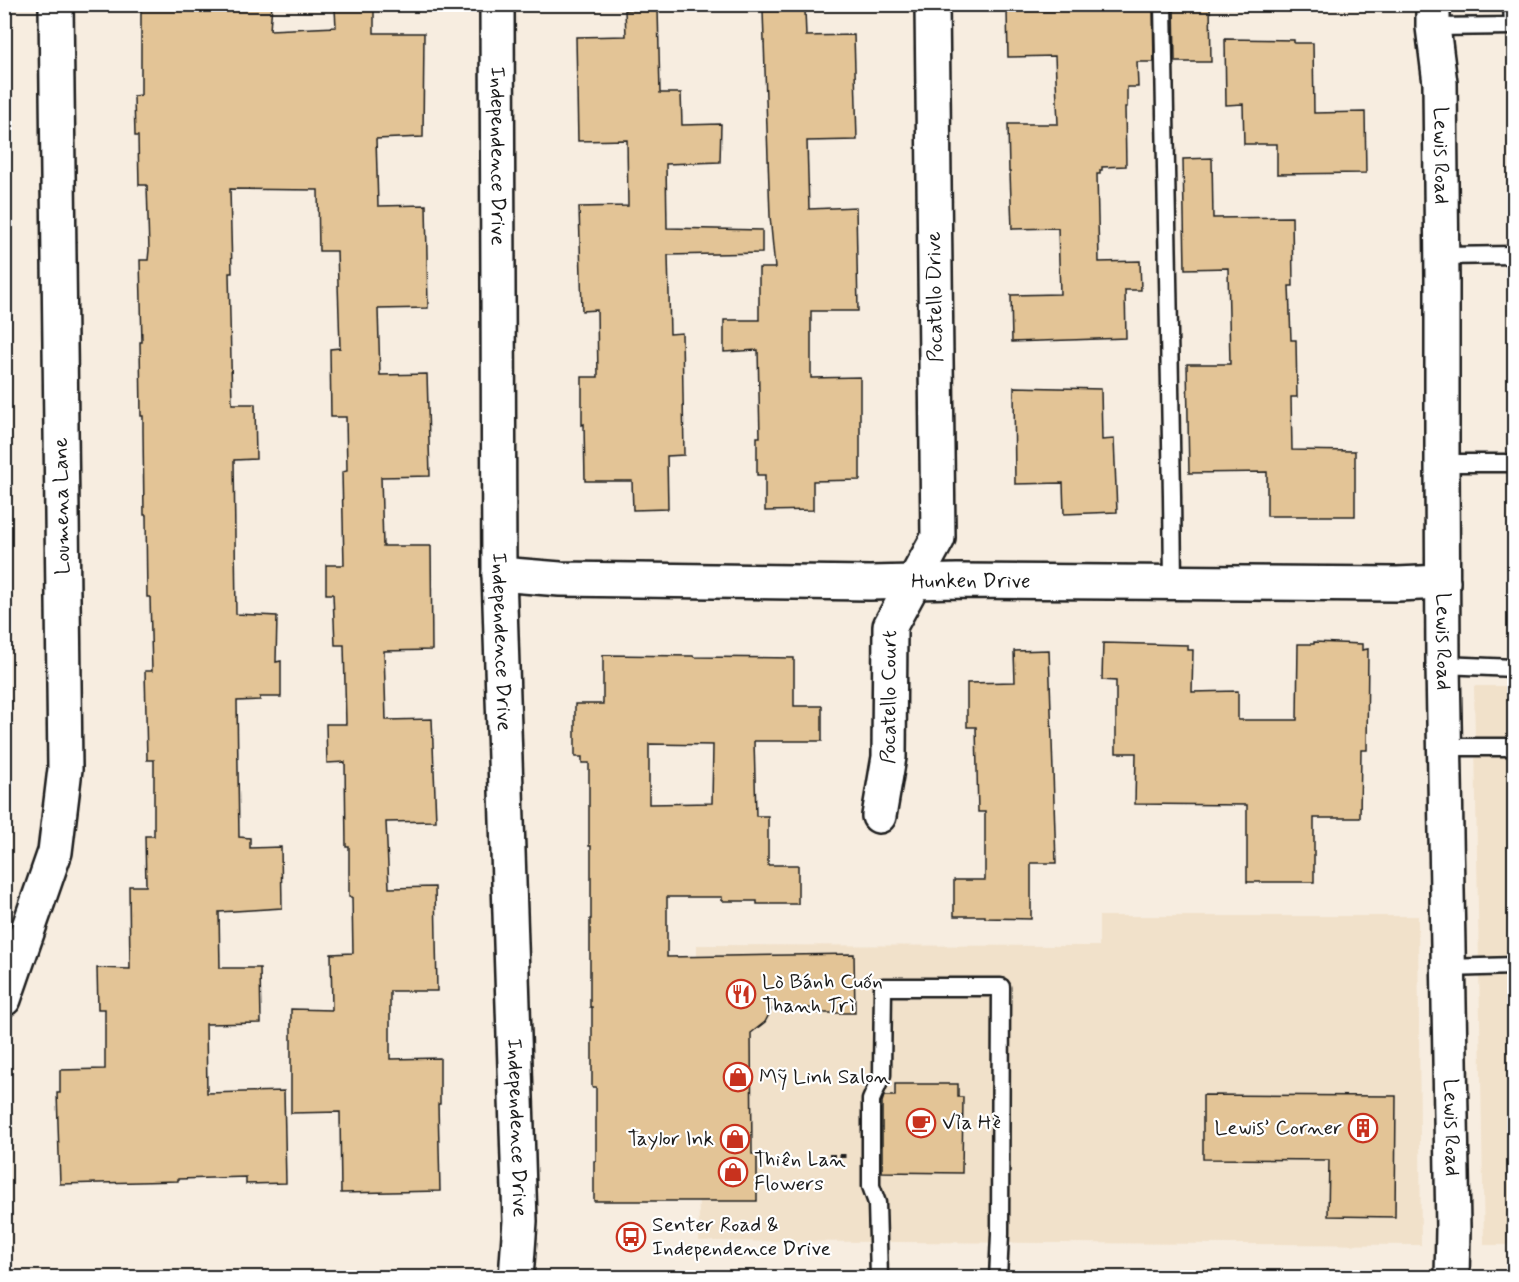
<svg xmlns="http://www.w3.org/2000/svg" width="1519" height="1282" font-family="Mynerve,sans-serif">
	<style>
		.built { fill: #f1e1ca }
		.building { fill: #e3c496; stroke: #1c1c1c; stroke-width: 1.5; fill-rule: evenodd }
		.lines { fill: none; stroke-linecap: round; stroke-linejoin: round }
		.lane-casing { stroke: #1c1c1c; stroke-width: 21 }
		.street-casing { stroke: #1c1c1c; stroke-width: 38 }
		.secondary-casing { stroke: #1c1c1c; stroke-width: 38 }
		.path { stroke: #1c1c1c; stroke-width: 4; stroke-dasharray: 6 4.5; stroke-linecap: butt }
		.lane { stroke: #fff; stroke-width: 16 }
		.street { stroke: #fff; stroke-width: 33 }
		.secondary { stroke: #fff; stroke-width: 33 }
		.labels { text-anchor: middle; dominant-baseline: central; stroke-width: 4.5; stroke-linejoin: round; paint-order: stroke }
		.street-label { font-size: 21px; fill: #1c1c1c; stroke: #fff }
		.poi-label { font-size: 21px; fill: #1c1c1c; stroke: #fff; text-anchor: start }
	</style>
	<rect width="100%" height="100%" fill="#f7ede0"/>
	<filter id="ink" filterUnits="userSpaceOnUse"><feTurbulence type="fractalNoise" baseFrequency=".0167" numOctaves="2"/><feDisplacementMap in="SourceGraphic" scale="12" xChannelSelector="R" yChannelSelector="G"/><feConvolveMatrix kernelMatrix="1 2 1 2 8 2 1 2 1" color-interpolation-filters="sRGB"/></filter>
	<g filter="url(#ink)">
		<g class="built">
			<polygon points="1474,686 1514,686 1514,1245 1484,1245"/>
			<polygon points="1099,916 1418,916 1421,1245 699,1241 697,945 1099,946"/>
		</g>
		<g class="building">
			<polygon points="141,4 272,4 270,30 336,27 335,9 337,9 337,4 370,4 370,8 374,8 374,33 424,33 423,137 376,139 378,206 426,205 428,308 378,309 380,375 427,374 430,476 381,477 383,546 431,546 432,650 384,651 386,720 432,719 436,821 386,822 389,888 435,887 437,991 390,991 390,1059 440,1058 440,1104 438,1104 440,1191 341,1193 340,1112 291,1113 291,1009 332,1010 331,954 353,953 352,897 349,897 349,847 346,847 345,762 327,763 326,724 346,724 344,645 335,645 333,594 326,594 326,565 344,565 342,472 347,471 346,417 331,417 330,349 340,348 337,251 319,251 318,190 230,189 232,273 229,273 232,404 255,404 256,459 234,460 236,614 277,616 276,662 281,661 281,697 260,697 260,700 237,701 239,837 250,838 250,848 281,847 282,908 219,912 220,968 260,968 261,1023 206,1024 207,1093 284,1091 286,1183 246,1184 246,1177 178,1179 178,1181 60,1184 57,1093 60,1093 60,1070 105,1069 105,1009 98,1009 97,968 130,969 129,886 146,886 145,836 154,836 154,760 147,760 145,671 152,671 150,597 147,597 146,515 144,515 143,431 143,416 141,416 140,342 142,342 140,260 148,260 149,250 147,185 139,185 138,136 135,136 134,96 141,95"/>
			<polygon points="1182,4 1210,4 1211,62 1175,62 1174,5"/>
			<polygon points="1113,6 1153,6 1154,62 1137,62 1138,87 1127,87 1127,107 1125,107 1126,166 1102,167 1102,170 1100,170 1100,174 1097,174 1099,262 1140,261 1141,290 1125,290 1126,338 1012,342 1011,295 1060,294 1058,228 1012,229 1010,172 1009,172 1008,124 1058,124 1055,56 1008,57 1007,11 1113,9"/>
			<polygon points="658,9 660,93 681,93 682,125 721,124 720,162 666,164 667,228 762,230 762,253 668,255 670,334 682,333 684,455 667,456 668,509 633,510 632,481 585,481 584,424 582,425 582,377 598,377 597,310 582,311 579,207 628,206 627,140 578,141 576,37 626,36 625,10"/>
			<polygon points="805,10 806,36 854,35 857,140 807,141 809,209 856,207 858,311 811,311 811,378 860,377 860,480 813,481 813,510 765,511 765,475 757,475 757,437 760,437 758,350 724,352 724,320 759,320 759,268 775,268 770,216 763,11"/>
			<polygon points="1225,39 1294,40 1294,43 1313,43 1314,113 1365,112 1366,173 1277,174 1277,144 1244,144 1243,104 1226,105"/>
			<polygon points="1212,158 1213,218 1292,217 1293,286 1289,286 1291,340 1296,340 1297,397 1291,397 1292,450 1355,451 1355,516 1267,516 1267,472 1189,473 1187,364 1230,364 1228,268 1185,269 1183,159"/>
			<polygon points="1014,387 1101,389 1102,440 1114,439 1117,512 1064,514 1063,483 1015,484"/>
			<polygon points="1314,642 1362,644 1362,650 1368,649 1367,750 1361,750 1360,818 1314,818 1314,882 1247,882 1247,805 1135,804 1136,753 1116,753 1116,681 1102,680 1103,643 1188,645 1188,650 1193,650 1192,692 1238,691 1238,720 1297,720 1298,644 1314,644"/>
			<polygon points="1049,650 1056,863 1031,863 1031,919 985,918 985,916 954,916 954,880 985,880 985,812 978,812 976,727 967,727 967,683 1015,682 1014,651"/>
			<path d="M603,655L693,656L694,657L794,658V706H822V741H754L756,816H768V865H798V904H757V901H722V897H667V957L854,954L855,1013H813V1008L772,1009L765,1022L751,1033L752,1154H757V1201H594V1161H596V1087H592V1007H590V919H591V846H589V763H582V757H575V704H603ZM649,744L713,745L712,803L649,804Z"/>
			<polygon points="895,1084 958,1084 958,1097 963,1097 962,1173 882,1172 882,1102 884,1096 895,1096"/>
			<polygon points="1203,1095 1396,1096 1395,1217 1328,1216 1329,1160 1203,1159"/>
		</g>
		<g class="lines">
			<g class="lane-casing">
				<g id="lane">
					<polyline points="1163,4 1172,496 1173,582"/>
					<polyline points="1512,4 1513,25"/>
					<polyline points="1433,27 1514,26"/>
					<polyline points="1441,256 1514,255"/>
					<polyline points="1442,463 1514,463"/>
					<polyline points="1443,665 1514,668"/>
					<polyline points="1444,747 1514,747"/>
					<polyline points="1448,968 1514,966"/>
					<polyline points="879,1278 877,1203 871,1186 871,1100 882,1075 883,987 1001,987 1000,1234 998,1278"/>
				</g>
			</g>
			<g class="street-casing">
				<g id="street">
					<path id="s1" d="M497,4L499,574L520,1221L516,1278"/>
					<path id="s2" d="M499,574L560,579L870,583L957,581L1397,584L1443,582"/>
					<path id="s3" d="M879,816L889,757L890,626L938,538L932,4"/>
					<polyline points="4,999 55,852 65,769 56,4"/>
				</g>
			</g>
			<g class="secondary-casing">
				<g id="secondary">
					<path id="s4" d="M1433,4V27L1440,83L1442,279V463L1443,665L1453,1229L1452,1278"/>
				</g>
			</g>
			<polyline class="path" points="829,1156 846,1156"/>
			<use href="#lane" class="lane"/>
			<use href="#street" class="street"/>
			<use href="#secondary" class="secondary"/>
		</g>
	</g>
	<defs>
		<g id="restaurant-ring" transform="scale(1.5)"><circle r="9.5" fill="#fff" stroke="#c8321e" stroke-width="1.5"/><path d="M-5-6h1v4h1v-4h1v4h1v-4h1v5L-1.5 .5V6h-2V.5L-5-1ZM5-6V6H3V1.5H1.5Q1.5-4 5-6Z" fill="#c8321e"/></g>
		<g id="shop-ring" transform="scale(1.5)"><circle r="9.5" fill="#fff" stroke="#c8321e" stroke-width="1.5"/><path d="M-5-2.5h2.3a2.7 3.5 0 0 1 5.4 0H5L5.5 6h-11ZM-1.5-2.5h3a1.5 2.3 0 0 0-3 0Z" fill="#c8321e"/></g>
		<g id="cafe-ring" transform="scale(1.5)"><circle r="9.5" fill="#fff" stroke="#c8321e" stroke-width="1.5"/><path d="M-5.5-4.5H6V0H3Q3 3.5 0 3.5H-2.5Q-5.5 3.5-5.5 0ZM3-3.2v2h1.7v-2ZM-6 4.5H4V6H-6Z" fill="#c8321e"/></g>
		<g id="building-ring" transform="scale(1.5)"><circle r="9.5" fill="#fff" stroke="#c8321e" stroke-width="1.5"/><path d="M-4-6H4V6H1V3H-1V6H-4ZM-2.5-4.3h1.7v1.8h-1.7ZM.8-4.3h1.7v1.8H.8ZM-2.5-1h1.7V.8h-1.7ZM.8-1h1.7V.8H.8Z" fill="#c8321e"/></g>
		<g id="bus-ring" transform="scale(1.5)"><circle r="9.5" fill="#fff" stroke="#c8321e" stroke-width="1.5"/><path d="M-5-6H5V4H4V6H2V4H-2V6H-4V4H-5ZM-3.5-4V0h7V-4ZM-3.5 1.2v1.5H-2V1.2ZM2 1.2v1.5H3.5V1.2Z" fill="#c8321e"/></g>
	</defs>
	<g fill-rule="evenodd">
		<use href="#restaurant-ring" x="741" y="994"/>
		<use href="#shop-ring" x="738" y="1077"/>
		<use href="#cafe-ring" x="921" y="1123"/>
		<use href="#building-ring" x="1363" y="1128"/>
		<use href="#shop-ring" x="735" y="1139"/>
		<use href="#shop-ring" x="733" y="1172"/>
		<use href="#bus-ring" x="631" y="1237"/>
	</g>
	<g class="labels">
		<g class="street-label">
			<text stroke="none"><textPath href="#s1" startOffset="152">Independence Drive</textPath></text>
			<text stroke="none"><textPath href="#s4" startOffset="152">Lewis Road</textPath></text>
			<text transform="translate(935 297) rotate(-91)">Pocatello Drive</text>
			<text transform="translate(62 506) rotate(-91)">Loumena Lane</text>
			<text stroke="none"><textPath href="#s2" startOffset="472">Hunken Drive</textPath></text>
			<text stroke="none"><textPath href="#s1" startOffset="638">Independence Drive</textPath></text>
			<text stroke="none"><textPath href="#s4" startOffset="638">Lewis Road</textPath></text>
			<text stroke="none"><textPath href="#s3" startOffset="120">Pocatello Court</textPath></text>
			<text stroke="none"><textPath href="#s1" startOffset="1124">Independence Drive</textPath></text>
			<text stroke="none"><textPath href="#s4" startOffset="1124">Lewis Road</textPath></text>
		</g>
		<g class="poi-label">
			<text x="762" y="982">Lò Bánh Cuốn<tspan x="762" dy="24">Thanh Trì</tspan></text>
			<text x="759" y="1077">Mỹ Linh Salon</text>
			<text x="942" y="1123">Vỉa Hè</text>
			<text x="1342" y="1128" text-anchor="end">Lewis’ Corner</text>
			<text x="714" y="1139" text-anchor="end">Taylor Ink</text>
			<text x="754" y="1160">Thiên Lan<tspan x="754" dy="24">Flowers</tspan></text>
			<text x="652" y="1225">Senter Road &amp;<tspan x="652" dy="24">Independence Drive</tspan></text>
		</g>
	</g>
	<rect width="1519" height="1282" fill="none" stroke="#fff" stroke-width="24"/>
	<rect x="12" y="12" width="1495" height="1258" fill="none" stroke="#1c1c1c" stroke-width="2" filter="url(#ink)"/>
</svg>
